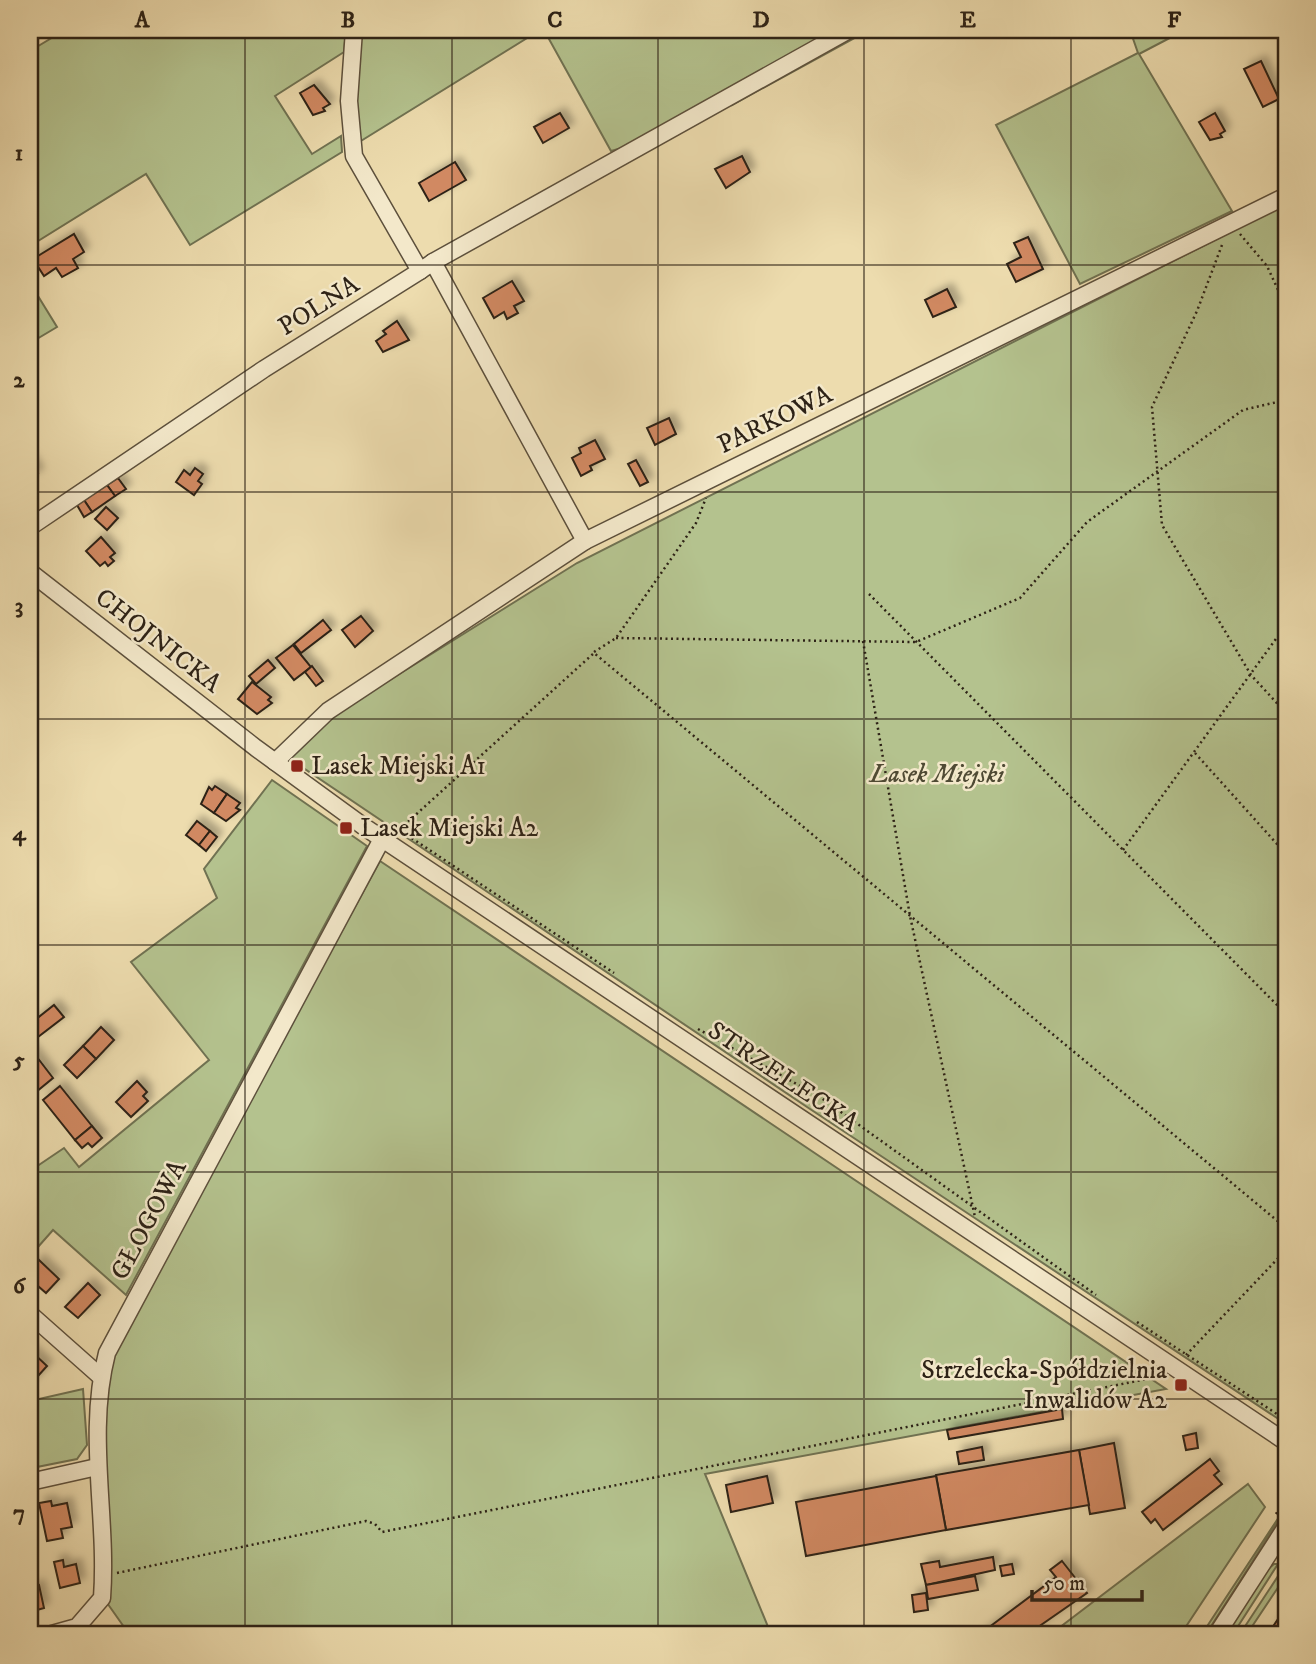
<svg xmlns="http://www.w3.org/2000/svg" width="1316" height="1664" font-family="'IM FELL DW Pica',serif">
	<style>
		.green { fill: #b4c28e; stroke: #707252; stroke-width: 2 }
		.building { fill: #d18962; stroke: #2d2216; stroke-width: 2; filter: url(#shadow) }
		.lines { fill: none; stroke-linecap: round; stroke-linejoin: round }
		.minor-casing { stroke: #5d503c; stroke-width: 19 }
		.path { stroke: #2d2216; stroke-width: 2.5; stroke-dasharray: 2 3.5; stroke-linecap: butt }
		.minor { stroke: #f3e8ca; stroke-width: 16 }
		.grid { fill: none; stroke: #2d2216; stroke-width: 2; stroke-opacity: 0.55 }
		.poi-dot { fill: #8f2418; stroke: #f3e8ca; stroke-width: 2.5 }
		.labels { text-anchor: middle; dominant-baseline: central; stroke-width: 5; stroke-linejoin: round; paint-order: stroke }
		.street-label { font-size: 26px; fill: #2d2216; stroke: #f3e8ca }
		.poi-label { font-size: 26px; fill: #2d2216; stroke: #f3e8ca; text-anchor: start }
		.park-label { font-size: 26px; font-style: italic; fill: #4f4a34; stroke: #f3e8ca }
		.neatline { fill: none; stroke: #2d2216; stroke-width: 2.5 }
		.grid-label { font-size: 23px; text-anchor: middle; font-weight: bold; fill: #2d2216 }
	</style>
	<defs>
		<filter id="shadow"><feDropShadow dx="5.5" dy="-5.5" stdDeviation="3.5" flood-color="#0004"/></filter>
	</defs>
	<rect width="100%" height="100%" fill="#eddcae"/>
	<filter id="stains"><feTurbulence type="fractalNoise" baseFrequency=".00286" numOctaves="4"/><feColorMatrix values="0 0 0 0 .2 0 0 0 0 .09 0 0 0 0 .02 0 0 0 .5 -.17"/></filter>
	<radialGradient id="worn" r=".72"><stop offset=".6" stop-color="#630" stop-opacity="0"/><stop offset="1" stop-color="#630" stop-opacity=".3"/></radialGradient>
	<g class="green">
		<polygon points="65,30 346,30 344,52 275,96 312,154 341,136 342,152 190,245 146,174 30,246 30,51"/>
		<polygon points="361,30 540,30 356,144 357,69"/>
		<polygon points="544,30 869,30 732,105 726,92 629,146 611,151"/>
		<polygon points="1130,30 1185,30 1139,54 1232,211 1080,284 996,125 1138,53"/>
		<polygon points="1286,204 1286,1424 807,1107 287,757 332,716 577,563"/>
		<polygon points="30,283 57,327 30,343"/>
		<polygon points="272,780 367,846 126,1295 53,1230 30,1256 30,1171 64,1148 79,1167 209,1060 131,962 217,898 204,869"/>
		<polygon points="380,861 1166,1389 705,1474 771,1634 129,1634 105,1600 103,1399 109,1356"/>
		<polygon points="83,1389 87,1445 77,1459 32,1468 30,1401"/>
		<polygon points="1248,1484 1265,1507 1181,1634 1051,1634"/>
		<polygon points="1279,1517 1281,1517 1206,1634 1202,1634"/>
		<polygon points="1274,1564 1278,1564 1233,1634 1226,1634 1267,1570"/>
		<polygon points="1284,1567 1286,1581 1281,1583 1247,1634 1240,1634"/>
	</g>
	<g class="building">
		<polygon points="1261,61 1279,99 1263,107 1244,69"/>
		<polygon points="314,85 330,104 323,108 325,111 313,115 300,93"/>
		<polygon points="560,113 569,128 543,143 534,127"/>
		<polygon points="1215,113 1225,131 1220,134 1222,137 1210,140 1199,122"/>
		<polygon points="742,156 750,172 726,188 715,169"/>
		<polygon points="455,162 466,180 429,201 419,183"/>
		<polygon points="74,234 84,252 73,259 78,268 62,277 56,268 44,276 33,259"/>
		<polygon points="1028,237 1043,269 1016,282 1007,264 1021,257 1014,243"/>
		<polygon points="512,281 524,301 514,306 518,313 507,319 504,312 494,318 483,298"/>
		<polygon points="947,289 956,307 933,317 925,300"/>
		<polygon points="397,321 409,340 383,352 376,341 386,334 383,331"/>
		<polygon points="669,418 676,434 655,445 647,428"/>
		<polygon points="595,440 605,459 590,466 592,470 581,476 572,458 581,453 579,448"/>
		<polygon points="30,460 38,473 30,479"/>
		<polygon points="636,460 648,482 640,486 628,464"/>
		<polygon points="195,468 203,474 198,481 202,484 194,495 176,482 184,470 190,475"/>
		<polygon points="118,478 126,489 115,496 107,485"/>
		<polygon points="107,485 115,496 92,512 84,500"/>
		<polygon points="84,500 92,512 84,517 77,505"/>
		<polygon points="106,507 118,518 107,530 95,519"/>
		<polygon points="101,537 115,553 110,557 114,561 108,566 105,562 100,566 86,551"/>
		<polygon points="361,616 373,631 355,647 342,630"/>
		<polygon points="323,620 331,630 301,653 294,644"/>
		<polygon points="293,645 311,667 294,680 276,658"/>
		<polygon points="268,660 275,668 256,684 249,676"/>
		<polygon points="312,666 323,681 316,686 305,672"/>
		<polygon points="252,682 271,697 268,700 272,703 257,714 238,699"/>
		<polygon points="215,786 227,794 214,813 201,804 209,787 212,790"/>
		<polygon points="227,794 240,803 236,808 240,810 226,821 214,813"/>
		<polygon points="197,821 210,831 199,845 186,835"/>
		<polygon points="210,831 217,837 206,851 199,845"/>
		<polygon points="54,1005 64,1017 38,1037 30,1024"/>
		<polygon points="101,1027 114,1040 96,1059 83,1046"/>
		<polygon points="83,1046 96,1059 77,1078 64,1065"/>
		<polygon points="30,1048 53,1078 36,1092 30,1084"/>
		<polygon points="137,1081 147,1092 143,1096 148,1101 131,1117 116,1102"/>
		<polygon points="60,1086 92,1126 75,1140 43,1100"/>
		<polygon points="92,1126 102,1138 92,1147 88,1143 82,1148 75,1140"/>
		<polygon points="39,1260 59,1279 46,1293 30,1279 30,1270"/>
		<polygon points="88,1283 100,1295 78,1318 65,1307"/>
		<polygon points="30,1350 47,1366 30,1385"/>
		<polygon points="1062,1409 1063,1419 949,1439 947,1430"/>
		<polygon points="1196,1433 1198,1448 1186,1450 1183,1436"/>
		<polygon points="1114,1443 1125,1508 1090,1514 1079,1450"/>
		<polygon points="982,1447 984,1460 959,1464 957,1452"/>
		<polygon points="1079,1450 1089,1505 946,1530 936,1475"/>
		<polygon points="1210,1459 1219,1471 1214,1475 1222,1484 1163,1530 1155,1519 1151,1523 1142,1512"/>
		<polygon points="767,1476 773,1503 731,1512 726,1485"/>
		<polygon points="936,1476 946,1530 806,1556 796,1502"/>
		<polygon points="51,1501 52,1506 67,1503 72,1527 61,1529 63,1538 47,1541 39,1503"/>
		<polygon points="993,1557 995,1570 926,1585 921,1564 939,1561 940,1567"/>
		<polygon points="63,1560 64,1567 76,1564 80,1583 60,1588 54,1562"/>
		<polygon points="1062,1561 1087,1593 1028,1634 980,1634 1056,1577 1050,1570"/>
		<polygon points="1012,1564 1014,1574 1002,1576 1000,1566"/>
		<polygon points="975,1576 978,1590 928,1599 926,1585"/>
		<polygon points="39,1585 44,1608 30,1612 30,1588"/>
		<polygon points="926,1593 928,1610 914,1612 912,1595"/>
		<polygon points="1286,1607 1286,1634 1281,1634 1272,1628"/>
	</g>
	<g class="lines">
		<g class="minor-casing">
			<g id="minor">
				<polyline points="433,262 849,30"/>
				<polyline points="420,271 433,262 585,541 1286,196"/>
				<polyline points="30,527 264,369 420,271 354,156 349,101 354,30"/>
				<polyline points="30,572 256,748 363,826 1286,1442"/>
				<polyline points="275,762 328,711 585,541"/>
				<polyline points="30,1314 101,1377"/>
				<polyline points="30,1482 97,1467"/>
				<path d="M52,1634L77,1627L102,1598C108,1517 86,1434 107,1353L383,837"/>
				<polyline points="1217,1634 1286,1527"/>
			</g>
		</g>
		<g class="path">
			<polyline points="1240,234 1267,266 1286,307"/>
			<polyline points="1222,245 1197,311 1152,407 1162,525 1251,675 1286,713"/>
			<polyline points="869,594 1286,1014"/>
			<polyline points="616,638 916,642 1020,598 1087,522 1243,410 1286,400"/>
			<polyline points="863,641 910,916 975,1217"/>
			<polyline points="594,652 616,638 696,523 706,498"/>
			<polyline points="1195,753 1286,854"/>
			<polyline points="398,829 614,973"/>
			<polyline points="400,829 594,653 1286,1228"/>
			<polyline points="1123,850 1286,625"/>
			<polyline points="698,1029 820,1097 1096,1295"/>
			<polyline points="1137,1322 1286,1420"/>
			<polyline points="1186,1355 1286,1250"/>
			<polyline points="1276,1514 1286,1498"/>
			<polyline points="117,1573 366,1521 375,1524 382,1532 1147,1379 1159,1374"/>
			<polyline points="1198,1634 1203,1625"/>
		</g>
		<use href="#minor" class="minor"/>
	</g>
	<path class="grid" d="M245,30V1634M452,30V1634M658,30V1634M864,30V1634M1071,30V1634M30,265H1286M30,492H1286M30,719H1286M30,945H1286M30,1172H1286M30,1399H1286"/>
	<g class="poi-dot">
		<rect x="290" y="759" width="14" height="14" rx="3.5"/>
		<rect x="339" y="821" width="14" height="14" rx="3.5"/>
		<rect x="1174" y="1378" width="14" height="14" rx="3.5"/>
	</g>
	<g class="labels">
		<g class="street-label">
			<text transform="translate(319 306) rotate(-32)">POLNA</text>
			<text transform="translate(775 420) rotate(-26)">PARKOWA</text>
			<text transform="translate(158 641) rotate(38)">CHOJNICKA</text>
			<text transform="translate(783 1077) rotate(34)">STRZELECKA</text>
			<text transform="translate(149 1220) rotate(-62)">GŁOGOWA</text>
		</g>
		<g class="poi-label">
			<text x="311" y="766">Lasek Miejski A1</text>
			<text x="360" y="828">Lasek Miejski A2</text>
			<text x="1167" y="1370" text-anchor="end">Strzelecka-Spółdzielnia<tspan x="1167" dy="30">Inwalidów A2</tspan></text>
		</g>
		<g class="park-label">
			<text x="937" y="774">Lasek Miejski</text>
		</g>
	</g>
	<rect width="1316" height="1664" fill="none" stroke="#eddcae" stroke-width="77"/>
	<path d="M1032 1590v10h110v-10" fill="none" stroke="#2d2216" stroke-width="3.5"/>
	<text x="1043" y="1590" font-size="21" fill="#2d2216" stroke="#f3e8ca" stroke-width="5" paint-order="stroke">50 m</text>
	<rect x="38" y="38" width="1240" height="1588" class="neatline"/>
	<g class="grid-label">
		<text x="142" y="27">A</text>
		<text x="348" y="27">B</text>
		<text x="555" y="27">C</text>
		<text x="761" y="27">D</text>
		<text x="968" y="27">E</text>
		<text x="1174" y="27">F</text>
		<text x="19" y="160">1</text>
		<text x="19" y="387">2</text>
		<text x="19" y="613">3</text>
		<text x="19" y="840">4</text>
		<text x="19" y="1067">5</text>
		<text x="19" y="1293">6</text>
		<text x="19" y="1520">7</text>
	</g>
	<rect width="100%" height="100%" filter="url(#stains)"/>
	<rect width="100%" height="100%" fill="url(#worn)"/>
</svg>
